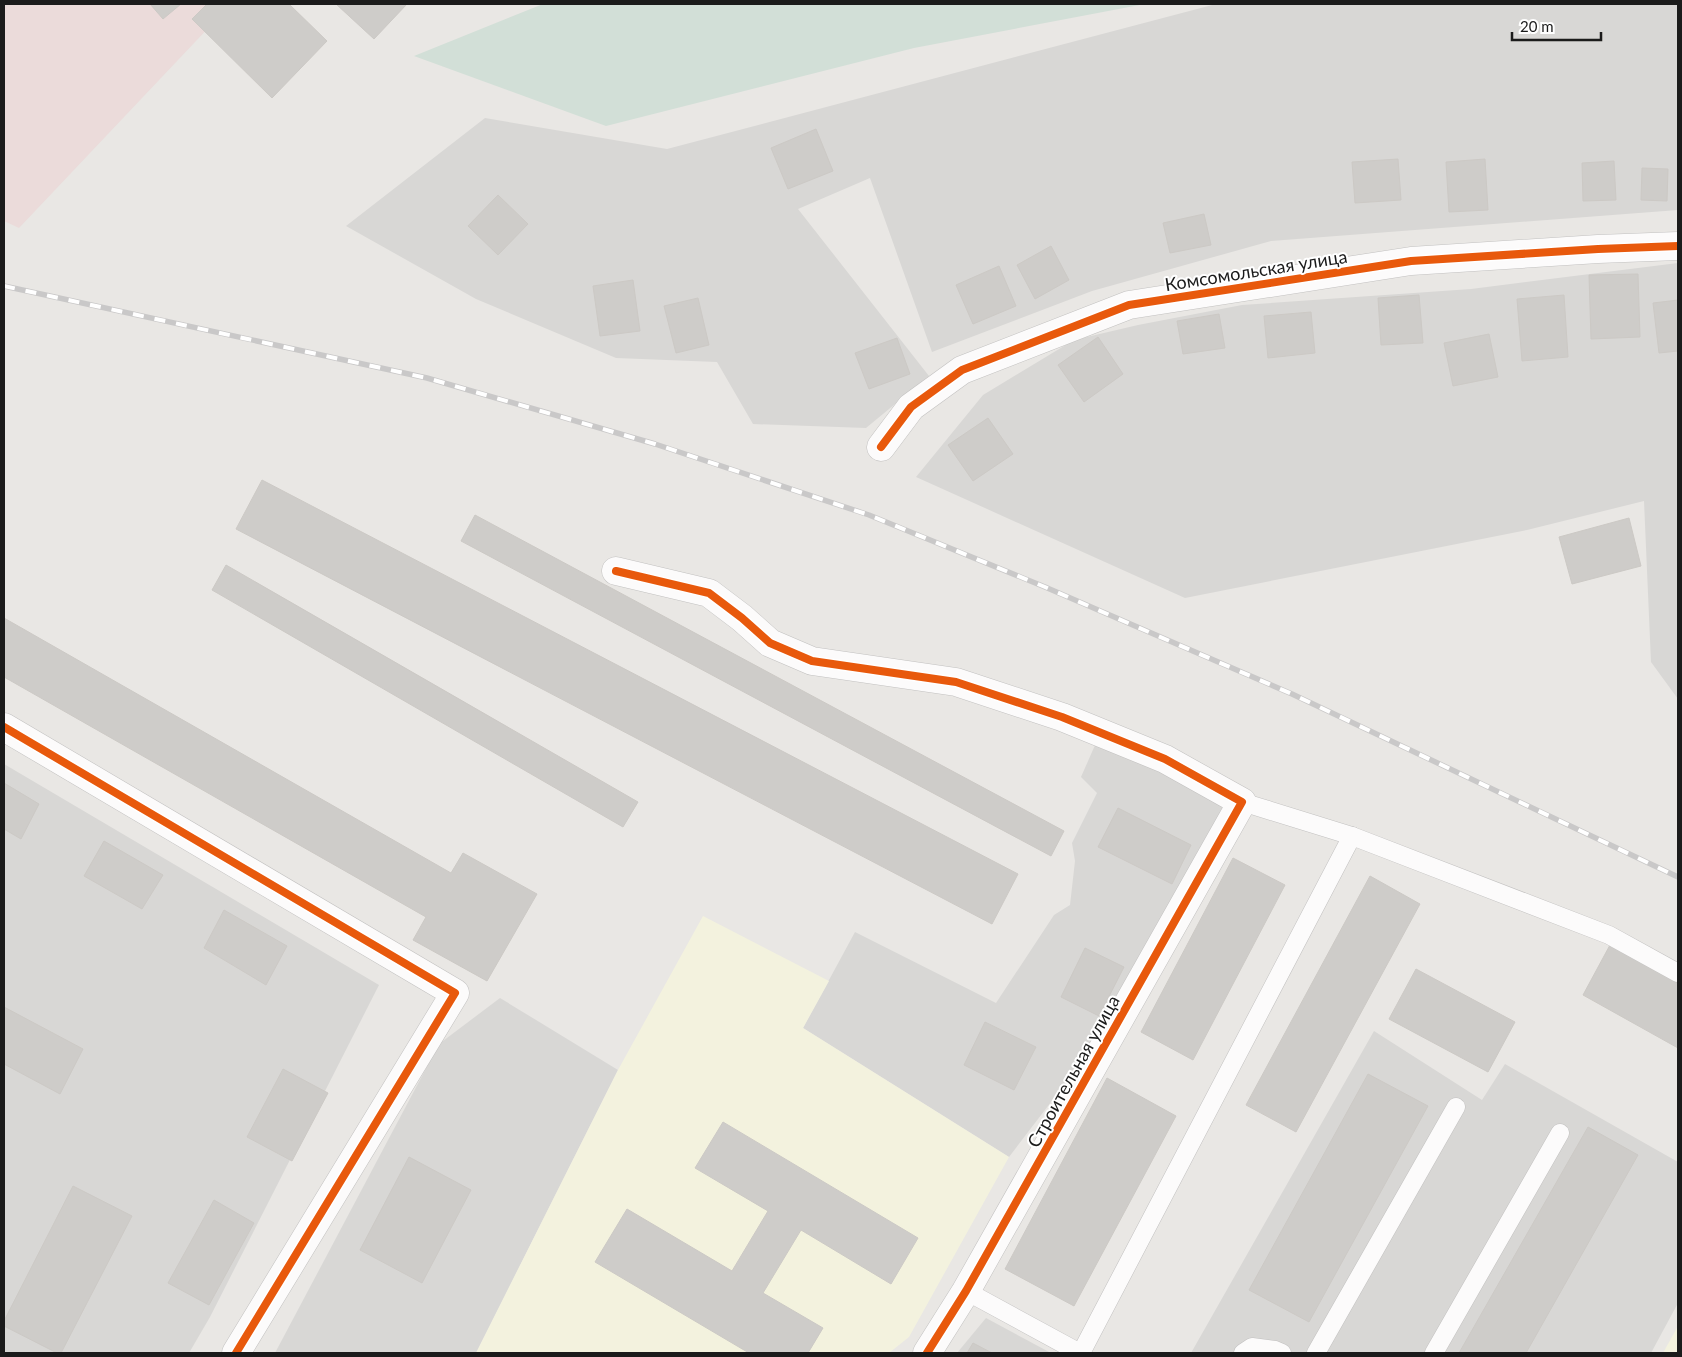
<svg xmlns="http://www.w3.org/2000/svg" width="1682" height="1357" font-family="Lato,sans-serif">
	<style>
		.residential { fill: #d8d7d5 }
		.commercial { fill: #ebdbda }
		.education { fill: #f3f2de }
		.wetland { fill: #d2dfd7 }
		.building { fill: #ceccc9; stroke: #ccc9c5 }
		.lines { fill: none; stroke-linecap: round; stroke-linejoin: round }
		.lane-casing { stroke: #c2c1c0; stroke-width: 19 }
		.street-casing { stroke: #c2c1c0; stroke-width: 29 }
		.lane { stroke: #fcfbfb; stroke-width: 18 }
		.street { stroke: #fcfbfb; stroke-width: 28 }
		.rail-casing { stroke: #c9c8c8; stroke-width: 5.5 }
		.rail { stroke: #fff; stroke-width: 4; stroke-dasharray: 11; stroke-linecap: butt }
		.cycleway-casing { stroke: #fff; stroke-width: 11 }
		.cycleway { stroke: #e8590c; stroke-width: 8 }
		.labels { text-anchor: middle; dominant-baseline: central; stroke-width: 4; stroke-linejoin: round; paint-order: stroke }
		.street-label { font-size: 18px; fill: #1b1b1b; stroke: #fff }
	</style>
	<rect width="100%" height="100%" fill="#e9e7e4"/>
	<g class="residential">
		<polygon points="1216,4 1678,4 1678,210 1271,241 1092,291 932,352 870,178 798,209 929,376 866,428 753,424 717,362 616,358 476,299 346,226 485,118 667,149"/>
		<polygon points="1678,263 1678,699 1651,662 1644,501 1527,530 1185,598 916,477 983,395 1074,340 1138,325 1242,305 1471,289"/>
		<polygon points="1103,727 1231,812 1087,1055 1009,1157 803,1028 855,932 996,1003 1054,915 1070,905 1075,861 1072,843 1097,793 1081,777"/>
		<polygon points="4,764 379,985 210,1317 189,1353 4,1353"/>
		<polygon points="500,998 618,1070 476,1353 275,1353 439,1044"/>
		<polygon points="1374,1031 1482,1100 1505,1064 1678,1162 1678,1303 1651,1353 1191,1353"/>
		<polygon points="986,1318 1051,1353 957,1353"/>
	</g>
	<polygon class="commercial" points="4,4 231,4 19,228 4,221"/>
	<g class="education">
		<polygon points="703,916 829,981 803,1028 1009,1157 909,1337 889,1353 476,1353 618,1070"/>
		<polygon points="1678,1326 1678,1353 1663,1353"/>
	</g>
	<polygon class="wetland" points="543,4 1145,4 914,48 606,126 414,56"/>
	<g class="building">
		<polygon points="150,4 181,4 163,19"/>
		<polygon points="207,4 289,4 327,41 272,98 192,19"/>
		<polygon points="336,4 407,4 374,39"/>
		<polygon points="816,129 833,171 788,189 771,148"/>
		<polygon points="1398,159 1401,200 1355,203 1352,162"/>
		<polygon points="1485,159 1488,210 1449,212 1446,162"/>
		<polygon points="1614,161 1616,200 1583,201 1582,163"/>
		<polygon points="1642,168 1668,169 1667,201 1641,200"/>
		<polygon points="498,195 528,224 498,255 468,226"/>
		<polygon points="1204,214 1211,245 1170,253 1163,223"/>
		<polygon points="1051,246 1069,280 1035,299 1017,265"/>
		<polygon points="999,266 1016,306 973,324 956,285"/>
		<polygon points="1638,274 1640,337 1591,339 1589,275"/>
		<polygon points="633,280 640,331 600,336 593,286"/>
		<polygon points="1419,295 1423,343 1381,345 1378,298"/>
		<polygon points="1564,295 1568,357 1522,361 1517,299"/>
		<polygon points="698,298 709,345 676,353 664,306"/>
		<polygon points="1678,300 1678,351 1659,353 1653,303"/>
		<polygon points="1311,312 1315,353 1268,358 1264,316"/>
		<polygon points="1219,314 1225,348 1183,354 1177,321"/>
		<polygon points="1489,334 1498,377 1453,386 1444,343"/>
		<polygon points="1098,337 1123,374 1084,402 1058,365"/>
		<polygon points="897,338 910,374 869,389 855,353"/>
		<polygon points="988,418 1013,454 973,481 948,445"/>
		<polygon points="262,480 1018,874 992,924 236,529"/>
		<polygon points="475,515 1064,831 1051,856 461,541"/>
		<polygon points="1629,518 1641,566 1572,584 1559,537"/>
		<polygon points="226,565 638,802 623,827 212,590"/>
		<polygon points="4,618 451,873 463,853 537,894 487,981 413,940 426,917 4,677"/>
		<polygon points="4,783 39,804 21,839 4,829"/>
		<polygon points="1118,808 1191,845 1172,884 1098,847"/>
		<polygon points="104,841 163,875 142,909 84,876"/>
		<polygon points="1233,858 1285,885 1193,1060 1141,1032"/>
		<polygon points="1370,876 1420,904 1296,1132 1246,1105"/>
		<polygon points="224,910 287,946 266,985 204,948"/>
		<polygon points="1610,945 1678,983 1678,1048 1583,995"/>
		<polygon points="1085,948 1124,967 1099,1016 1061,997"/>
		<polygon points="1416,969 1515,1022 1488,1072 1389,1019"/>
		<polygon points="4,1007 83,1049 60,1094 4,1064"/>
		<polygon points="985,1022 1036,1047 1014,1090 964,1065"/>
		<polygon points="283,1069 328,1093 292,1161 247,1137"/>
		<polygon points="1368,1074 1428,1106 1309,1322 1249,1290"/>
		<polygon points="1107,1078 1176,1116 1074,1306 1005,1269"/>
		<polygon points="723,1122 918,1238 891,1284 801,1230 763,1293 823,1328 808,1353 749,1353 595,1262 627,1209 732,1271 768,1211 695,1168"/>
		<polygon points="1588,1127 1638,1155 1526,1353 1459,1353"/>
		<polygon points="409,1157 471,1190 422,1283 360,1250"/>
		<polygon points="73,1186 132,1216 61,1353 57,1353 4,1326 4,1321"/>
		<polygon points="214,1200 254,1223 209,1305 168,1283"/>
		<polygon points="973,1343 992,1353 967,1353"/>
	</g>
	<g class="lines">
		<g class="lane-casing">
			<g id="lane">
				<polyline points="1242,802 1352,836 1609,935 1678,973"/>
				<polyline points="966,1291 1080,1353"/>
				<polyline points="1081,1353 1352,836"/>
				<polyline points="1243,1353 1252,1347 1275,1350 1282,1353"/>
				<polyline points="1316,1353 1456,1107"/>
				<polyline points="1434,1353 1560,1133"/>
			</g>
		</g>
		<g class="street-casing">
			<g id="street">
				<polyline points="881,447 911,407 962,370 1129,305 1411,261 1598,249 1678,246"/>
				<polyline points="616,571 709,593 742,618 770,643 812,661 956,682 1062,717 1165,759 1242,802 966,1291 927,1353"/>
				<polyline points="4,727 455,993 236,1353"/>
			</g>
		</g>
		<use href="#lane" class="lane"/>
		<use href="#street" class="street"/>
		<g class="rail-casing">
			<polyline id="rail" points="4,286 427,378 655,444 869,515 1045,587 1292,694 1678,877"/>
		</g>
		<use href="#rail" class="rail"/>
		<g class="cycleway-casing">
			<g id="cycleway">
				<polyline points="881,447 911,407 962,370 1129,305 1411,261 1598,249 1678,246"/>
				<polyline points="616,571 709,593 742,618 770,643 812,661 956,682 1062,717 1165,759 1242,802 966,1291 927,1353"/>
				<polyline points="4,727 455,993 236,1353"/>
			</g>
		</g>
		<use href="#cycleway" class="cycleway"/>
	</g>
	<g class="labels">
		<g class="street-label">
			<text transform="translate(1256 270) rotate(-9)">Комсомольская улица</text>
			<text transform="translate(1073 1071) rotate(-61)">Строительная улица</text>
		</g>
	</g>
	<rect width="1682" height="1357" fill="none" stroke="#1b1b1b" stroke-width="10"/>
	<path d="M1512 32v8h89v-8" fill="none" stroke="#1b1b1b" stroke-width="2.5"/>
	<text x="1520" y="32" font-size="15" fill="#1b1b1b" stroke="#ffffff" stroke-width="4" paint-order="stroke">20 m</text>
</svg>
